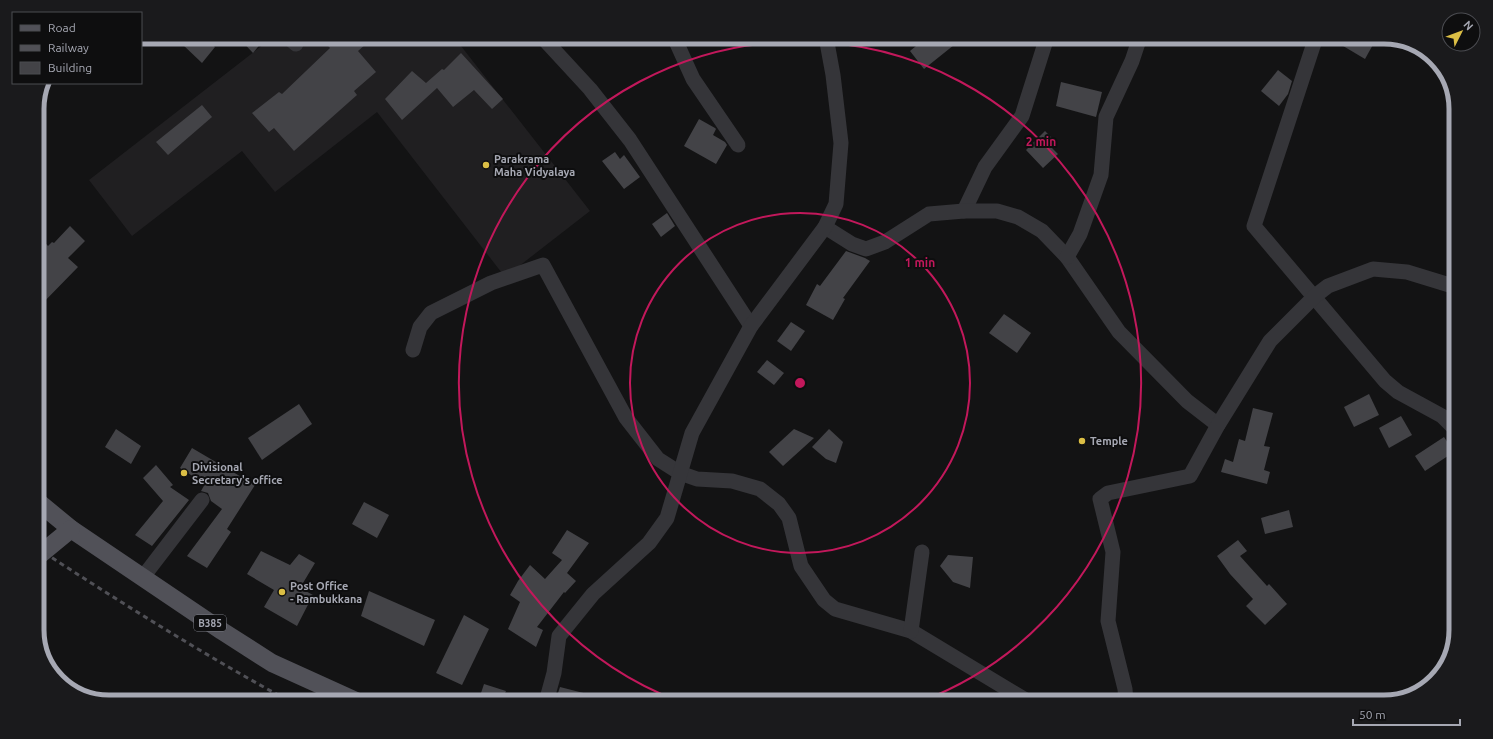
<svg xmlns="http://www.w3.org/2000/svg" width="1493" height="739" font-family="Ubuntu,sans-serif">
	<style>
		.built { fill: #201f21 }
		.building { fill: #434347 }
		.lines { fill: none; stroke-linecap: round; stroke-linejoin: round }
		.minor { stroke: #353539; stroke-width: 15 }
		.major { stroke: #515158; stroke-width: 18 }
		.rail { stroke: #505056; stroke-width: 3; stroke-dasharray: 5 4; stroke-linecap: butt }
		.ring { fill: none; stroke: #c2185b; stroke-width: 2 }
		.poi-dot { fill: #dbbe45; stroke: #0e0e0f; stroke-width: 1.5 }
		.labels { text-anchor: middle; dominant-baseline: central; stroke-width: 4; stroke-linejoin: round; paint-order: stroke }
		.shield { fill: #0e0e0f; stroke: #787a82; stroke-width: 1 }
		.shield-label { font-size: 10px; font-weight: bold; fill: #a6a8b3 }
		.poi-label { font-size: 11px; font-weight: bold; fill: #a6a8b3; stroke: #0e0e0f; text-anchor: start }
		.rim { fill: none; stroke: #a6a8b3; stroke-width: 5 }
		.centre { fill: #c2185b; stroke: #0e0e0f; stroke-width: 2 }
		.ring-label { font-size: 12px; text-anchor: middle; font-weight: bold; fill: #c2185b; stroke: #0e0e0f; stroke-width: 4; stroke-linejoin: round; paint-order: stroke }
	</style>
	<rect width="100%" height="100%" fill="#131314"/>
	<polygon class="built" points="273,37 454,37 590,211 505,277 377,112 275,192 242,151 132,236 89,180"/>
	<g class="building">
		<polygon points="186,37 204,37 215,47 202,63 181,43"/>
		<polygon points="238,37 266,37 253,53"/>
		<polygon points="320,37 374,37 358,51 376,72 354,91 357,95 294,151 274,128 269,132 252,113 279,92 282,94 330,48"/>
		<polygon points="927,37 964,37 924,69 910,51"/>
		<polygon points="1328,37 1368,37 1375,41 1365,59"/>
		<polygon points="461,53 503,99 492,109 474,90 453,107 437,88 402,120 385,99 412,71 426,83 442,69 444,70"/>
		<polygon points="1278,70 1292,81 1288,94 1279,106 1261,91"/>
		<polygon points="1061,82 1102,92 1096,117 1056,106"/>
		<polygon points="202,105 212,117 168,155 156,142"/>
		<polygon points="699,119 715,128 716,129 713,135 725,142 727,145 716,164 684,146"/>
		<polygon points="1045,131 1057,143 1052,148 1058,154 1043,168 1026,150"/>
		<polygon points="615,152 620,159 624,155 640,177 624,189 602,161"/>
		<polygon points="667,213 675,226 661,237 652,224"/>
		<polygon points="70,226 85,241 68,258 78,267 37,309 37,234 48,246 52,242 54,243"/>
		<polygon points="846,251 865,258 870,261 843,298 845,299 833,320 806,305 817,284 820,286"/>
		<polygon points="1004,314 1031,333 1017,353 989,333"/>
		<polygon points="791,322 805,331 791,351 777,341"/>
		<polygon points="767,360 784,373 774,385 757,372"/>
		<polygon points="1369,394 1379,415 1354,427 1344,407"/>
		<polygon points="299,404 312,424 262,460 248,438"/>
		<polygon points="1253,408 1273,413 1264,446 1270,447 1264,470 1270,472 1267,484 1221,472 1225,459 1233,462 1239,439 1245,441"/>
		<polygon points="1401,416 1412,435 1389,448 1379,428"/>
		<polygon points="116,429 141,446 131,464 105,447"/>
		<polygon points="794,429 814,438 783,466 769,452"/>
		<polygon points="829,429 843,442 836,463 826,459 812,447"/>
		<polygon points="1444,437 1454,452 1425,471 1415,456"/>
		<polygon points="192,448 255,485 227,529 231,532 207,568 187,556 222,509 211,501 208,493 201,491 205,484 180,468"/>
		<polygon points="156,465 173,485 170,487 189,500 152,546 135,535 163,501 143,478"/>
		<polygon points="364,502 389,515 377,538 352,524"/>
		<polygon points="1289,510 1293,527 1265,534 1261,518"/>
		<polygon points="567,530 589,543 567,573 576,581 565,593 564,592 537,627 543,630 536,647 508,629 520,602 510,595 518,581 530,565 545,579 562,560 552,553"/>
		<polygon points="1238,540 1247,551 1240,556 1267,586 1269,584 1287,604 1265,625 1246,606 1253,599 1230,574 1217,556"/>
		<polygon points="261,551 290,565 299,554 315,563 300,588 313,595 297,626 264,607 274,590 247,574"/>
		<polygon points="948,555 973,557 970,588 953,582 940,566"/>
		<polygon points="369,591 435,620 424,646 361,616"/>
		<polygon points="464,615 489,629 462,685 436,673"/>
		<polygon points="484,684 506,691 501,702 478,702"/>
		<polygon points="560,687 603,698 602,702 555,702"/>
	</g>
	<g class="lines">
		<g class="minor">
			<polyline points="288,37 296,44"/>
			<polyline points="542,37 590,89 630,140 751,326"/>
			<polyline points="674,37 693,79 738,145"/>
			<polyline points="1316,37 1254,226 1385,381 1398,392 1442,416 1456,430"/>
			<polyline points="964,211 985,167 1022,116 1047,37"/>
			<polyline points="825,227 852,244 866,249 885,242 929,214 964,211 997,211 1018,217 1042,231 1067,257 1119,332 1187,401 1218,425"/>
			<polyline points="1067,257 1080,234 1101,175 1106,117 1132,61 1140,37"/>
			<polyline points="413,350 420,327 431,313 491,283 543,265 626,418 658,459 680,473 697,479 732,481 760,489 779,504 789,518 801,566 824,600 835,609 911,631 1029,702"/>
			<polyline points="143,577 202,500"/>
			<polyline points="911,631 922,552"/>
			<polyline points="546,702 554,673 559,636 593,594 649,543 667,518 692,433 751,326 825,227 836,204 841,143 833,75 826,37"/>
			<polyline points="1126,702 1125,689 1108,621 1113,552 1100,499 1108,493 1190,476 1218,425 1270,341 1315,296 1328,286 1373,269 1407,272 1456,287"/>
		</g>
		<g class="major">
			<polyline points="37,501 71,529 222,631 272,663 358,702"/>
			<polyline points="37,557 71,529"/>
		</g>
		<path class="rail" d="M37,548C120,602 204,655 291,702"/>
	</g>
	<g class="ring">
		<circle cx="800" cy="383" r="170"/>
		<path d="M678 701A341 341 0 1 1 922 701"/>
	</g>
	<g class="poi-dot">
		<circle cx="486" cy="165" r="4"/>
		<circle cx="1082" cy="441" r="4"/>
		<circle cx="184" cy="473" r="4"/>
		<circle cx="282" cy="592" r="4"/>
	</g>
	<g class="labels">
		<rect class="shield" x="194" y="615" width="32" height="16" rx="3"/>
		<g class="shield-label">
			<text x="210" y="623">B385</text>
		</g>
		<g class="poi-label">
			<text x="494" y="159">Parakrama<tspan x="494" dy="13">Maha Vidyalaya</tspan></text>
			<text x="1090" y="441">Temple</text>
			<text x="192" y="467">Divisional<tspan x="192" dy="13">Secretary's office</tspan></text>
			<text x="290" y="586">Post Office<tspan x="290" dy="13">- Rambukkana</tspan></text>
		</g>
	</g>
	<path d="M0 0H1493V739H0ZM109 44H1384A65 65 0 0 1 1449 109V630A65 65 0 0 1 1384 695H109A65 65 0 0 1 44 630V109A65 65 0 0 1 109 44Z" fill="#1a1a1c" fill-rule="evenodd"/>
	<path class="rim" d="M109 44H1384A65 65 0 0 1 1449 109V630A65 65 0 0 1 1384 695H109A65 65 0 0 1 44 630V109A65 65 0 0 1 109 44Z"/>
	<circle cx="800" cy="383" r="6" class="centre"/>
	<g class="ring-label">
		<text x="1041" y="146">2 min</text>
		<text x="920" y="267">1 min</text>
	</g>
	<rect x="12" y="12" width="130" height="72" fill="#0e0e0f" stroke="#4b4c51"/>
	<rect x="20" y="25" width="20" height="6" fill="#515158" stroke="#4b4c51"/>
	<text x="48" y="32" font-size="12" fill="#a6a8b3">Road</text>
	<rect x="20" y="45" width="20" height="6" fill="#505056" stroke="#4b4c51"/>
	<text x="48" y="52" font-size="12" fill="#a6a8b3">Railway</text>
	<rect x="20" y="62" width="20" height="12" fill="#434347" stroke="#4b4c51"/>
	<text x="48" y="72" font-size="12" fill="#a6a8b3">Building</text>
	<g transform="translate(1461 32) rotate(48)"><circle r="19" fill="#0e0e0f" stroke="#4b4c51"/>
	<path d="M0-3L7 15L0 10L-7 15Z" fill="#dbbe45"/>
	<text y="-6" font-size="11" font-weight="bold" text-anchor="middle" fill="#a6a8b3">N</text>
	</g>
	<path d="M1353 719v6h107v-6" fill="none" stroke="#a6a8b3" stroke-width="2"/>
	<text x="1359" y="719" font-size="12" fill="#a6a8b3" stroke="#0e0e0f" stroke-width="3" paint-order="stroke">50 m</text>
</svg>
